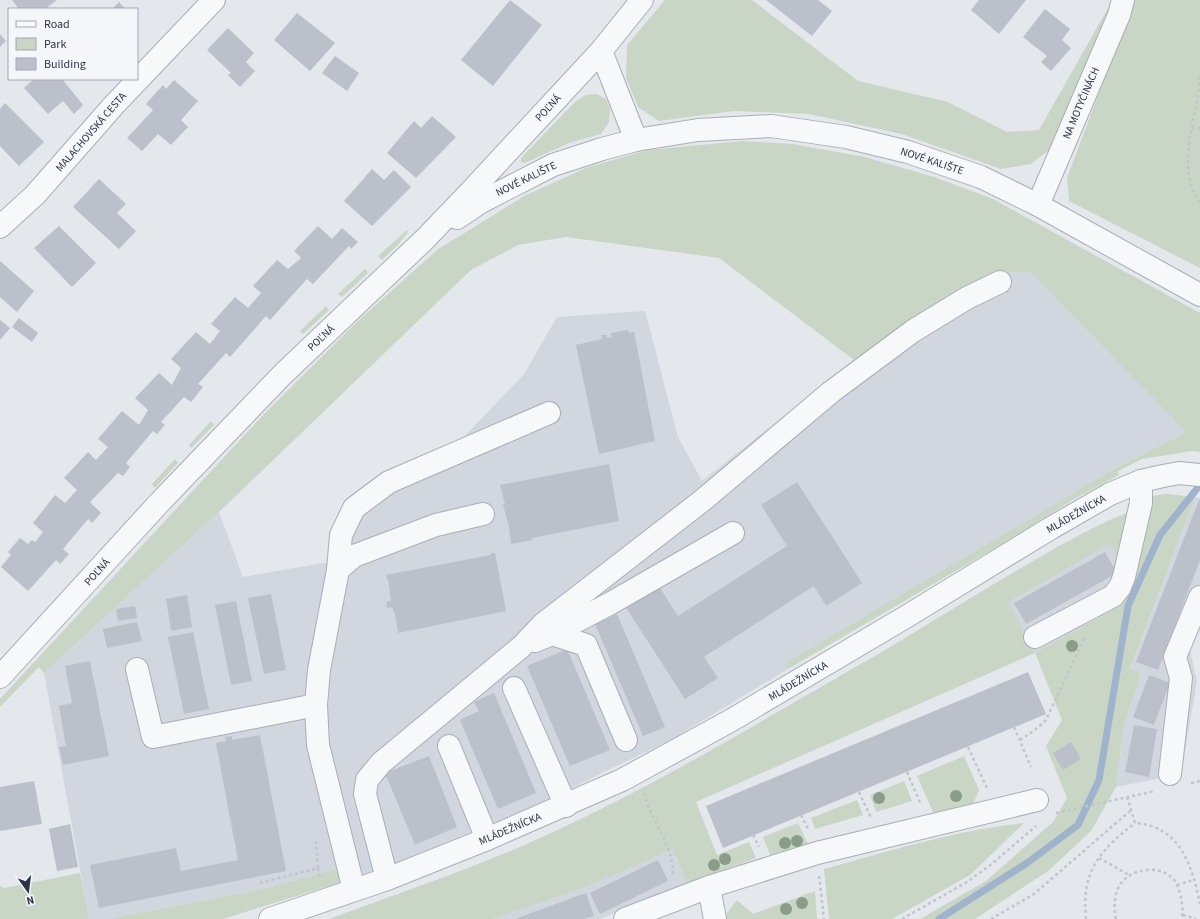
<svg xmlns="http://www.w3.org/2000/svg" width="1200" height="919" font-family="'Source Sans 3',sans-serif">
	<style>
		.built { fill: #d2d6de }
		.green { fill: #c9d6c5 }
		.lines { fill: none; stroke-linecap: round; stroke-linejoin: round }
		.stream { stroke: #9fb4cc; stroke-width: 7 }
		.building { fill: #bbc0ca }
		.minor-casing { stroke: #a9aeb7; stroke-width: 24 }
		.path { stroke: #c2c5cb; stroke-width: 2.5; stroke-dasharray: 3 3; stroke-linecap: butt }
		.minor { stroke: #f7f8fa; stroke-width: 22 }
		.tree { fill: #899d89 }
		.labels { text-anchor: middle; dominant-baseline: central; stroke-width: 4; stroke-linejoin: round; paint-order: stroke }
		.street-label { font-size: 11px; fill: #2b3445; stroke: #f4f6f9 }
	</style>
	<rect width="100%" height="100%" fill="#e4e7ec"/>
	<g class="built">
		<polygon points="1030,272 1186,432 1114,469 785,663 788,669 674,738 541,803 377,870 342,882 339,868 259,890 108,919 89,919 44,673 219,512 243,577 329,562 333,536 459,442 524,374 557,317 645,311 678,437 702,481 854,360 993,273"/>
		<polygon points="1195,497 1200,498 1200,625 1190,650 1197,681 1181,774 1116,787 1124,724 1141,673 1130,670"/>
		<polygon points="1110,544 1132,580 1120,606 1035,653 1007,602"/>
		<polygon points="673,848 687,883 600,919 493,919 586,887"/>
	</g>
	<g class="green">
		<polygon points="665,0 752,0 858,81 948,102 1007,132 1039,130 1112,1 1053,147 1031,164 1001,169 902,134 809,114 734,111 659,121 638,107 626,78 627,45"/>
		<polygon points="1134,0 1200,0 1200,268 1069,201 1067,178"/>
		<polygon points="597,94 606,99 610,109 609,122 601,134 569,143 525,163 521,162 521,158 575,102 586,95"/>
		<polygon points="742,141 793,144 865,157 934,177 993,199 1200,313 1200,452 1192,451 1142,459 1118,471 1119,475 1076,498 1002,544 788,669 785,663 1114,469 1186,432 1030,272 992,273 854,360 719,258 566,237 518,245 471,270 219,512 44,673 39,667 0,707 0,699 264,414 358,321 437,250 524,196 588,167 648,150"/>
		<polygon points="407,230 408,232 397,246 382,260 378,256"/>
		<polygon points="365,269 368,273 342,297 338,294"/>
		<polygon points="326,306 329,310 303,334 300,331"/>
		<polygon points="211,421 214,425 191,448 189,445"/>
		<polygon points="175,459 178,463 155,488 152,484"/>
		<path d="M1167,494L1195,497L1130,669L1141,673L1124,724L1116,787L1091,831L1048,871L975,919H920L986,881L1053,822L1067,798L1046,746L1062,720L1035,653L696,802L717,855L749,842L756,858L687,883L673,849L586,887L493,919H329C408,890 489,863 566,826C662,781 753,726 845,673C909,637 970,597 1033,561C1066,542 1099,523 1134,510L1120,561L1110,544L1008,602L1035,653L1120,606L1131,580L1149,499L1153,496Z"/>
		<polygon points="964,756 979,790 972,806 934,814 917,776"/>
		<polygon points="904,781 912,801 876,812 870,795"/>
		<polygon points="857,800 863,815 815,829 811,818"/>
		<polygon points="798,823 808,844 770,855 763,837"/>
		<path d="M1024,823L970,875L892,919H829L824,869C890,851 956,830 1024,823Z"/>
		<polygon points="339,868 342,882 223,919 108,919 259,890"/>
		<polygon points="80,873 89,919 0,919 0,886 4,888"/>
		<polygon points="815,891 817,919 726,919 727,913 737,900 753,914"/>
	</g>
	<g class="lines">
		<polyline class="stream" points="939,919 1027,863 1078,825 1099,780 1128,606 1160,535 1200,485"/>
	</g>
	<g class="building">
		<polygon points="12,0 57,0 45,9 19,9"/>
		<polygon points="510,0 542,25 493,86 461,60"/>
		<polygon points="766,0 818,0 832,11 812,36"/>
		<polygon points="979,0 1026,0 999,34 971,10"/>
		<polygon points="119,2 125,9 112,9"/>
		<polygon points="1045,9 1070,29 1062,40 1071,48 1051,71 1041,62 1047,56 1023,37"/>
		<polygon points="297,13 335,43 310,71 274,40"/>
		<polygon points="228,28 254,53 246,62 255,71 240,87 228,75 231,73 207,50"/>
		<polygon points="0,34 6,41 0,47"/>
		<polygon points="335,56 359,73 347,91 322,73"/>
		<polygon points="34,79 62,79 83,105 74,114 63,101 48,114 24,88"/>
		<polygon points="174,80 198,101 181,120 188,127 171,145 158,134 142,151 127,138 153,110 146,104 163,85 166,89"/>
		<polygon points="5,103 44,142 19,166 0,146 0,109"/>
		<polygon points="432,116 456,137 416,178 387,153 414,121 421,128"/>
		<polygon points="372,169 384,180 394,170 411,187 372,226 344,201"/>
		<polygon points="99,179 126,204 117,213 136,231 119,249 73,207"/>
		<polygon points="59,226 96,263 72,287 34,248"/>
		<polygon points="318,226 332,239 342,228 358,242 351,249 349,246 313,284 307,279 270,320 266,316 230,357 226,353 198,384 203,387 191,402 184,397 161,422 165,425 157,434 153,431 126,463 130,467 123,476 118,473 90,502 101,513 92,523 88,519 63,549 69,554 60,564 56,560 28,591 1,567 11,555 8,552 20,538 28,544 32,540 35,542 43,532 33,523 55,495 65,503 77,490 64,478 88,452 96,460 108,447 98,439 122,411 139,425 148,410 135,398 159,373 172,385 181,368 171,359 196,332 210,344 220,331 211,324 235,297 248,308 261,293 253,286 277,260 288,269 301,258 294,251"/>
		<polygon points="0,261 34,291 17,312 0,297"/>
		<polygon points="19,318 38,333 32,342 12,327"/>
		<polygon points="0,320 10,328 0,340"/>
		<polygon points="628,330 629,333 634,332 655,441 599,454 576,345 602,339 601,335 606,335 607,338 612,337 611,333"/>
		<polygon points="609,464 619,521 532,538 532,540 511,544 509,527 503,504 505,504 500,485"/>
		<polygon points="797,482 862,583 826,606 814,586 704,657 718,678 685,699 625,606 658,585 678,616 787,546 761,505"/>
		<polygon points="1199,500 1200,500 1200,560 1158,670 1136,662"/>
		<polygon points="1105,552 1117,573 1026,624 1014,603"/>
		<polygon points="491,553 495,553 506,611 398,633 395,614 392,607 387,608 386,602 391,601 388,579 387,579 386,575 491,555"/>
		<polygon points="271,594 286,670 264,674 248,598"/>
		<polygon points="187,595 192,627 171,631 166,599"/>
		<polygon points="236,601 252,681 231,685 215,605"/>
		<polygon points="135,606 137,618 118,621 116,609"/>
		<polygon points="617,614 665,727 643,736 595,624"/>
		<polygon points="137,622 142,641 107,648 103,629"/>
		<polygon points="193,632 209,709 184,714 168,637"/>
		<polygon points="567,649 610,750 570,766 527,666"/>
		<polygon points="90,661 109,756 63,765 59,747 66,746 59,706 72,703 65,666"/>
		<polygon points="1028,672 1046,714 723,848 706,806"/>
		<polygon points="1149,675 1170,683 1154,725 1133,717"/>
		<polygon points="494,693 536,793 498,809 460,720 479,711 474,702"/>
		<polygon points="1134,725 1157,729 1149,777 1125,772"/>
		<polygon points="260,735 286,871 99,908 90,865 176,848 181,871 238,860 216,743 226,741 225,737 232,736 232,740"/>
		<polygon points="1071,742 1081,759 1063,770 1053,753"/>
		<polygon points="429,756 457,827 415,845 385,773"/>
		<polygon points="34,781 42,824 0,831 0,787"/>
		<polygon points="70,824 78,867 57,871 49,829"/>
		<polygon points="658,860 668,881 600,914 590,893"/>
		<polygon points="586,893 594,916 585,919 515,919"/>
	</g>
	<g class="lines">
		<g class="minor-casing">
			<g id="minor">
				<polyline points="601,51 636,140"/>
				<polyline points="1038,205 1119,15 1123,0"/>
				<polyline points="457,218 481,202 553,165 602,149 636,140 698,130 771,126 846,137 908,152 981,177 1038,205 1200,295"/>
				<polyline points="0,227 35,195 114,105 214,0"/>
				<polyline points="338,570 341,535 354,508 389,482 549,413"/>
				<polyline points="552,634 586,645 626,740"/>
				<polyline points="1035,637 1113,596 1120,587 1124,577 1141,503 1141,481"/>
				<polyline points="535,641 552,634 611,603 733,533"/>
				<polyline points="137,669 153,737 316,705"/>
				<polyline points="0,677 159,503 283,374 425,239 471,191 601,51 642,0"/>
				<polyline points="514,688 566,806"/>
				<polyline points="449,746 487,839"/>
				<polyline points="1170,774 1181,678 1175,657 1200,597"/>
				<polyline points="387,879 365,794 367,780 381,763 521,647 543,624 703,500 831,392 913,331 967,298 1000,282"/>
				<polyline points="709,887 715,919"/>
				<polyline points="354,890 318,745 316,705 319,670 338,570 354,556 436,525 483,514"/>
				<polyline points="270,919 387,879 487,839 622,780 730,721 909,615 1051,528 1110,494 1141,481 1163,476 1179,473 1200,475"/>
				<polyline points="625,919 709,887 817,853 1037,800"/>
			</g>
		</g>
		<g class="path">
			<path d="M1200,77C1198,113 1174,170 1200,202"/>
			<polyline points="1192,128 1200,128"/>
			<polyline points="1014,727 1031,767"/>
			<polyline points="1020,740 1035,730 1046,720 1085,637"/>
			<polyline points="968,747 987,788"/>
			<polyline points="907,772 921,805"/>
			<polyline points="1191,783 1200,781"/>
			<polyline points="859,792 871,818"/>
			<path d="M644,793C651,822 674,845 673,876"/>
			<path d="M1127,797L1135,823C1180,826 1192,865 1200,904"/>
			<polyline points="1056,813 1155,791"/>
			<polyline points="801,815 809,831"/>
			<polyline points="753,835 759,847"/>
			<polyline points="1099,858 1129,875"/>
			<polyline points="318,868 320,879"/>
			<polyline points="819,876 824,919"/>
			<polyline points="260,883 318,868 316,840"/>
			<polyline points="1177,885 1194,880"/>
			<polyline points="1183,915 1196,919"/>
			<polyline points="902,919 967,882 993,863 1036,826"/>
			<polyline points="991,919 1034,894 1130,811"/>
			<path d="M1086,919C1081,872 1099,851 1135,823"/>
			<path d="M1116,919C1111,894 1119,873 1147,870C1154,869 1164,871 1170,876C1177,881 1179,890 1181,898C1182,904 1184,913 1181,919"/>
		</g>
		<use href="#minor" class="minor"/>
	</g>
	<g class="tree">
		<circle cx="1072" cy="646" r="6"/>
		<circle cx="956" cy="796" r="6"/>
		<circle cx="879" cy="798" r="6"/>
		<circle cx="797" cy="841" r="6"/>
		<circle cx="785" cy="843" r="6"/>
		<circle cx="725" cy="859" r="6"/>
		<circle cx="714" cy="865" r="6"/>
		<circle cx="802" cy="903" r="6"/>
		<circle cx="786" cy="909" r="6"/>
	</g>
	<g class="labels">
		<g class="street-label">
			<text transform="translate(1081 103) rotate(-67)">NA MOTYČINÁCH</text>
			<text transform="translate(548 108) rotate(-47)">POĽNÁ</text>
			<text transform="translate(91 132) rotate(-49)">MALACHOVSKÁ CESTA</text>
			<text transform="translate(932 161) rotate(18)">NOVÉ KALIŠTE</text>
			<text transform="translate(526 179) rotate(-26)">NOVÉ KALIŠTE</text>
			<text transform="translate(321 338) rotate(-43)">POĽNÁ</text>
			<text transform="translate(1076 514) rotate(-30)">MLÁDEŽNÍCKA</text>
			<text transform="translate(97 572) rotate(-48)">POĽNÁ</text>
			<text transform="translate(798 681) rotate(-31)">MLÁDEŽNÍCKA</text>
			<text transform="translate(510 829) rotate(-23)">MLÁDEŽNÍCKA</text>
		</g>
	</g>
	<rect x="8" y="8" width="130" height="72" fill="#f4f6f9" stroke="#a4a8b1"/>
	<rect x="16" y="21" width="20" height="6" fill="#f7f8fa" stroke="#a4a8b1"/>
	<text x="44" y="28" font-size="12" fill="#2b3445">Road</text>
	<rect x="16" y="38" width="20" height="12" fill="#c9d6c5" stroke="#a4a8b1"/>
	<text x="44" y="48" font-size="12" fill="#2b3445">Park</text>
	<rect x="16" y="58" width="20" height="12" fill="#bbc0ca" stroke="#a4a8b1"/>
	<text x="44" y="68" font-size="12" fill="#2b3445">Building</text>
	<g transform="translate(28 891) rotate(166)" stroke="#f4f6f9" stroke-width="3" paint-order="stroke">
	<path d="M0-3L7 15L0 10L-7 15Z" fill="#2b3445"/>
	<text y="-6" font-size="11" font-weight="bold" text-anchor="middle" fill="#2b3445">N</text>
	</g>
</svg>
